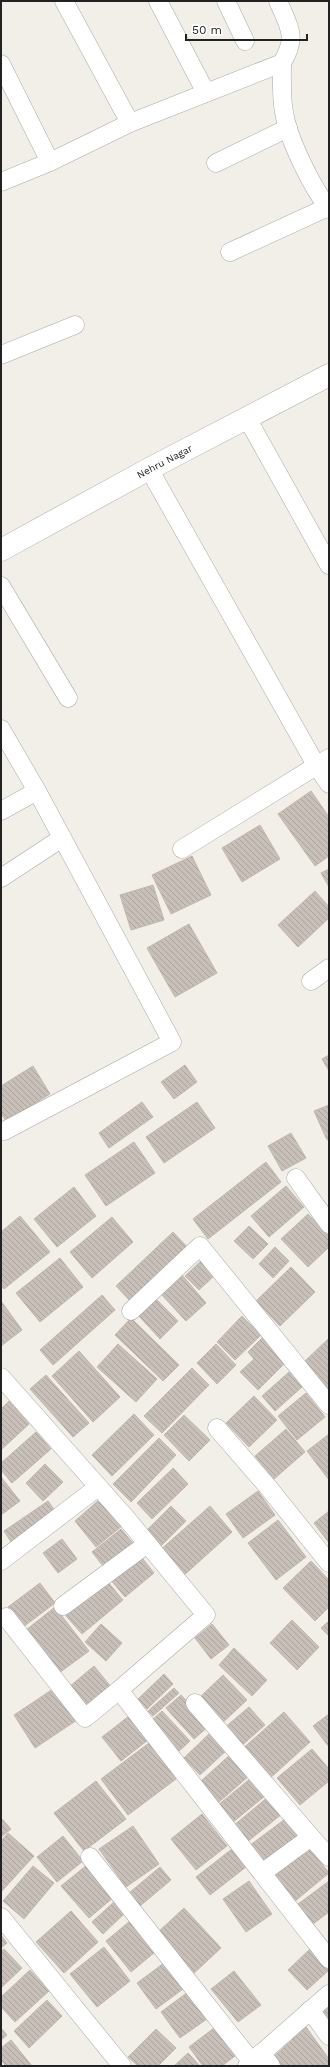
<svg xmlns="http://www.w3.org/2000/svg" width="330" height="2067" font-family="'Work Sans',sans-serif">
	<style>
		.building { fill: url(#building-back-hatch); stroke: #c4b6ab }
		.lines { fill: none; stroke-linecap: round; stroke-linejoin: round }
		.minor-casing { stroke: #a9a9a9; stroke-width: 19 }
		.tertiary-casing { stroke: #a9a9a9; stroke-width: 23 }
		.minor { stroke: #fff; stroke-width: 18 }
		.tertiary { stroke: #fff; stroke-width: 22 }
		.labels { text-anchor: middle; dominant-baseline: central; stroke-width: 4; stroke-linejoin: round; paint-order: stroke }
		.street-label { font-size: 10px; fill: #222; stroke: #fff }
	</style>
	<defs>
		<pattern id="building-back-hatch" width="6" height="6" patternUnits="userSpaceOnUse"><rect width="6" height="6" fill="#c7bfb8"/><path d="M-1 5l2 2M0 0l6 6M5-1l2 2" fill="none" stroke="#aba49e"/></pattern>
	</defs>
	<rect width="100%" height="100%" fill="#f2efe9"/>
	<g class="building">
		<polygon points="311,791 329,817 329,856 315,866 278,814"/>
		<polygon points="260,825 280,859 242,882 222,848"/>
		<polygon points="192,856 211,895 171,914 152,875"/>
		<polygon points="329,869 329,887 321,873"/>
		<polygon points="153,885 164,920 131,930 120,895"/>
		<polygon points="315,891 329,907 329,918 298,947 278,925"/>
		<polygon points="189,924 217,973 175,997 147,948"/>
		<polygon points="329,1055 329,1071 322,1059"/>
		<polygon points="185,1065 197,1082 174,1099 161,1082"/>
		<polygon points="33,1066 50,1094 6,1121 1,1113 1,1086"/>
		<polygon points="142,1102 153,1117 109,1148 99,1133"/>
		<polygon points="197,1102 215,1128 164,1163 146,1137"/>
		<polygon points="329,1105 329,1139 327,1140 314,1111"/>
		<polygon points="291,1133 306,1158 282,1171 268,1146"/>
		<polygon points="134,1142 155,1173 106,1206 85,1175"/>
		<polygon points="266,1162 281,1182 208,1239 193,1219"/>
		<polygon points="286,1186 304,1207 269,1237 251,1216"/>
		<polygon points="74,1187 96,1216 57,1247 34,1219"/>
		<polygon points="308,1214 329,1236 329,1247 308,1267 281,1239"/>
		<polygon points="20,1216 50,1252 4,1289 1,1285 1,1232"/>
		<polygon points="112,1217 133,1242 92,1278 70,1252"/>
		<polygon points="249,1226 268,1244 253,1259 234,1241"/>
		<polygon points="173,1232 191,1251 134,1305 116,1286"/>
		<polygon points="275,1247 289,1261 273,1278 259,1264"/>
		<polygon points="60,1258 83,1287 40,1322 16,1293"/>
		<polygon points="203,1259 217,1273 199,1290 185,1276"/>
		<polygon points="291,1267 315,1292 280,1326 256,1301"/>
		<polygon points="182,1275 206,1303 186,1321 161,1294"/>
		<polygon points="102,1295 115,1310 53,1365 40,1350"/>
		<polygon points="154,1297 178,1321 160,1339 137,1314"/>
		<polygon points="1,1301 22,1330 1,1346"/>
		<polygon points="242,1316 261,1335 235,1360 217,1342"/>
		<polygon points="131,1318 179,1365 163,1381 115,1335"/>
		<polygon points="263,1337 287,1361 258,1390 240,1372 254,1359 248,1352"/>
		<polygon points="329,1338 329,1392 302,1364"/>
		<polygon points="118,1344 157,1379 136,1402 97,1367"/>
		<polygon points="216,1344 236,1365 217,1384 197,1363"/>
		<polygon points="79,1351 120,1397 93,1422 52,1376"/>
		<polygon points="192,1368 209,1385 162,1433 144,1416"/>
		<polygon points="289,1372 302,1387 275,1411 262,1396"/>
		<polygon points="46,1375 89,1423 73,1437 30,1389"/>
		<polygon points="306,1393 325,1417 297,1440 278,1416"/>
		<polygon points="254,1396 277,1420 249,1447 226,1423"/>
		<polygon points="9,1401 29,1424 1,1450 1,1409"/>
		<polygon points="134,1414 154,1435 112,1476 92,1455"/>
		<polygon points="184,1415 210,1440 189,1461 164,1435"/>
		<polygon points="286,1429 305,1452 274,1479 255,1456"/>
		<polygon points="36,1432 51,1449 12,1483 1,1470 1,1463"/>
		<polygon points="329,1434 329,1480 307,1451"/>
		<polygon points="159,1438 176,1455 131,1502 113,1484"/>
		<polygon points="45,1464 63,1482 43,1501 26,1483"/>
		<polygon points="173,1468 188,1484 152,1519 137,1503"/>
		<polygon points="1,1477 20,1501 1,1515"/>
		<polygon points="258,1491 275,1515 243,1538 226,1514"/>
		<polygon points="100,1499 122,1526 96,1547 75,1521"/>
		<polygon points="48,1501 58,1515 13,1545 4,1531"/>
		<polygon points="171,1506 186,1521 159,1548 144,1533"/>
		<polygon points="210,1506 232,1532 182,1577 159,1551"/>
		<polygon points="329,1511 329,1543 314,1523"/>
		<polygon points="278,1520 306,1557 276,1580 248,1543"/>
		<polygon points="121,1529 136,1547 107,1571 92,1552"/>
		<polygon points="62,1539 77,1559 58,1573 43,1553"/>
		<polygon points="139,1554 154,1573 125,1597 110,1579"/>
		<polygon points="311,1561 329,1580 329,1607 315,1621 283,1588"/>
		<polygon points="107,1581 123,1600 82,1634 66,1616"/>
		<polygon points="40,1583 55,1603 23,1627 8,1607"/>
		<polygon points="55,1607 89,1651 59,1673 26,1630"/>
		<polygon points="292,1620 319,1647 297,1670 270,1643"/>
		<polygon points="329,1621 329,1636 321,1628"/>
		<polygon points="101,1624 122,1643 106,1661 85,1642"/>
		<polygon points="212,1624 229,1645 211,1659 195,1638"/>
		<polygon points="234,1648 267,1680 252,1696 219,1665"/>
		<polygon points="94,1666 112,1688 87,1709 69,1687"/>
		<polygon points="164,1674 173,1684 147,1709 138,1699"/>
		<polygon points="223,1675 247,1700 220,1725 197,1700"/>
		<polygon points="56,1687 77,1720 35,1748 14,1715"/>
		<polygon points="174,1688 179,1693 153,1716 148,1711"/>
		<polygon points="181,1695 209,1726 194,1739 166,1708"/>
		<polygon points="249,1707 265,1725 239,1748 223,1729"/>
		<polygon points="162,1711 190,1741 178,1752 150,1722"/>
		<polygon points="284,1712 310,1742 267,1781 240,1751"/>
		<polygon points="329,1714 329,1747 313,1726"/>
		<polygon points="129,1716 148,1740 121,1761 102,1737"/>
		<polygon points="211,1732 228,1749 200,1775 184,1758"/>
		<polygon points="149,1743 176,1779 128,1815 101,1779"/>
		<polygon points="312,1749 329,1769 329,1781 300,1805 277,1778"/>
		<polygon points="231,1754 250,1775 219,1802 201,1781"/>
		<polygon points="251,1778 266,1795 232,1823 217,1806"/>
		<polygon points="96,1781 126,1819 84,1851 54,1813"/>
		<polygon points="268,1797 282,1814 247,1842 233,1826"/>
		<polygon points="202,1814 227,1846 196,1870 171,1839"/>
		<polygon points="1,1818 11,1829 1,1837"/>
		<polygon points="285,1819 300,1838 265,1866 249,1846"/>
		<polygon points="133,1826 159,1864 126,1887 99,1849"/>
		<polygon points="8,1833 34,1856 1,1892 1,1841"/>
		<polygon points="63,1836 83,1861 57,1882 37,1857"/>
		<polygon points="309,1847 329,1873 294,1902 273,1877"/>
		<polygon points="232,1849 246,1867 210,1895 196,1877"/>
		<polygon points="87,1865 114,1897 89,1918 61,1886"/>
		<polygon points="33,1866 54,1883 24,1919 3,1901"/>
		<polygon points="160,1867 171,1880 140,1906 129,1893"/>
		<polygon points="249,1881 272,1914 246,1932 223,1899"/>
		<polygon points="329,1881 329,1912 313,1924 298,1904"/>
		<polygon points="115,1901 126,1912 103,1934 92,1922"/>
		<polygon points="184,1908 221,1948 193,1974 156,1934"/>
		<polygon points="71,1911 98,1942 64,1973 36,1942"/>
		<polygon points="130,1921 155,1952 131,1972 106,1941"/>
		<polygon points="1,1935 7,1943 1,1948"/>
		<polygon points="104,1947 130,1981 97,2007 70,1974"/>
		<polygon points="312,1947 329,1965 329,1970 307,1990 288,1970"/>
		<polygon points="4,1949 22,1968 1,1988 1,1952"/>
		<polygon points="164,1963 183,1989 156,2009 137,1983"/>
		<polygon points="30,1970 49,1991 15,2022 1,2007 1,1997"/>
		<polygon points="234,1971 261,2005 238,2022 211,1989"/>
		<polygon points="188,1992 207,2019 180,2038 161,2012"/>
		<polygon points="47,2000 62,2016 29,2048 14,2031"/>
		<polygon points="329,2007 329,2027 319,2014"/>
		<polygon points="306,2027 329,2059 329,2066 275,2066 270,2060"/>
		<polygon points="1,2028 7,2035 1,2040"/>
		<polygon points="214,2028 235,2056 222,2066 203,2066 189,2047"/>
		<polygon points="156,2029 176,2048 158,2066 138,2066 128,2057"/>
		<polygon points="11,2040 32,2066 6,2066 1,2060 1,2048"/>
		<polygon points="188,2053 200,2066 174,2066"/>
	</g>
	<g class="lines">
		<g class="minor-casing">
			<g id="minor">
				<polyline points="64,1 130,123"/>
				<polyline points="158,1 206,93"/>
				<polyline points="226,1 245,41"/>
				<path d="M278,1C289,27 298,36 282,63"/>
				<polyline points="1,64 50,162"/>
				<polyline points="216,163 288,128"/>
				<path d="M1,182L50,162L130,123L282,63C282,79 281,97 284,112C288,139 312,187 329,209"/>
				<polyline points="230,252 328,207"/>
				<polyline points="1,355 75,325"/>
				<polyline points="247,418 329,565"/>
				<polyline points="149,469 316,765 329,784"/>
				<polyline points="1,586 68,698"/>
				<polyline points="1,729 37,791 172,1042 4,1131"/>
				<polyline points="1,811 37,791"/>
				<polyline points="182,849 329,758"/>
				<polyline points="1,878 62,838"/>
				<polyline points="311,981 329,968"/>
				<polyline points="296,1178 329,1224"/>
				<polyline points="131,1311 200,1246 329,1405"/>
				<polyline points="1,1377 127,1519 206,1615 119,1690 329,1959"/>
				<polyline points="217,1428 268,1487 329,1563"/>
				<polyline points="1,1561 98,1487"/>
				<polyline points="63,1606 147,1544"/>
				<polyline points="6,1617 85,1718 119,1690"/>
				<polyline points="195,1703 311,1837"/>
				<polyline points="90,1857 252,2062"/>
				<polyline points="262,1873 311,1837 329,1857"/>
				<polyline points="1,1917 122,2066"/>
				<polyline points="310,2010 329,2036"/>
				<polyline points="261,2053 271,2066"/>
				<polyline points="247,2066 329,1994"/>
			</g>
		</g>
		<g class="tertiary-casing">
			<g id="tertiary">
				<path id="s1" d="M1,550L149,469L329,375"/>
			</g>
		</g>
		<use href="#minor" class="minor"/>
		<use href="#tertiary" class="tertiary"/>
	</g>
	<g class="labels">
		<g class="street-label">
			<text stroke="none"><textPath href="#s1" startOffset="186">Nehru Nagar</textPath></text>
		</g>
	</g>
	<rect width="330" height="2067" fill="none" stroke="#222222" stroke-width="4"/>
	<path d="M186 34v6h121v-6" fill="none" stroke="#222222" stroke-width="2"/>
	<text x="192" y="34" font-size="12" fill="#222222" stroke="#ffffff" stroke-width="3" paint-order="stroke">50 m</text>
</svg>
